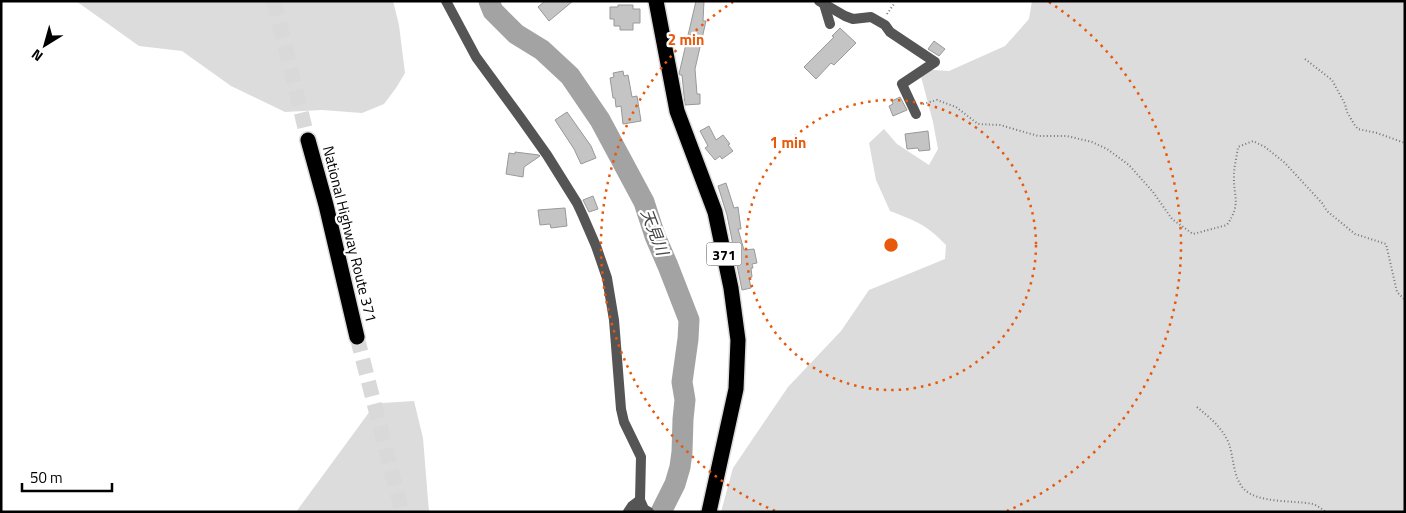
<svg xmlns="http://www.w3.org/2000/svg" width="1406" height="513" font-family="'Titillium Web','Noto Sans JP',sans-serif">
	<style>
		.green { fill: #dcdcdc }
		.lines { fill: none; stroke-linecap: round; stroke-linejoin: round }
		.river { stroke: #a3a3a3; stroke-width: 21 }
		.building { fill: #c4c4c4; stroke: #999 }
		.highway-tunnel { stroke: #d9d9d9; stroke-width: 15; stroke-dasharray: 15 8; stroke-linecap: butt }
		.highway-casing { stroke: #dbdbdb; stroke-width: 18 }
		.path { stroke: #777; stroke-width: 2; stroke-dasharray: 1 2.5; stroke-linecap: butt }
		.street { stroke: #555; stroke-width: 10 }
		.highway { stroke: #000; stroke-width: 15 }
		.ring { fill: none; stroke: #e8590c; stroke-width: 2.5; stroke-dasharray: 2.5 5 }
		.labels { text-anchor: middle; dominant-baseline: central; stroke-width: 4.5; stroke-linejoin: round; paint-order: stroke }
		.shield { fill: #fff; stroke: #4c4c4c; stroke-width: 1 }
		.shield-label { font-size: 14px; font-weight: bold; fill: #000 }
		.street-label { font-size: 15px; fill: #000; stroke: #fff }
		.water-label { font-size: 16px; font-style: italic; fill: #444; stroke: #fff }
		.centre { fill: #e8590c; stroke: #fff; stroke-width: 2.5 }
		.ring-label { font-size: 15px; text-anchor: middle; font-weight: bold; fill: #e8590c; stroke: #fff; stroke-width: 4.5; stroke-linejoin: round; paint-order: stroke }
	</style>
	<rect width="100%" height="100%" fill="#fff"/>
	<g class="green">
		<polygon points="76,1 393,1 399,25 405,73 396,88 384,104 362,113 322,110 285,112 231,86 182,51 139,46"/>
		<path d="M1032,1H1405V512H721L733,468L788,387L841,331L869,290L945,259L946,245C927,225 916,221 890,211L876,180L869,143L884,129L897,144L929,165L938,149L933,122L919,69L949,71L1005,46L1029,19Z"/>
		<polygon points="414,401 423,438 429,512 296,512 373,407 382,403"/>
	</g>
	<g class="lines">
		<polyline class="river" points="489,1 493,11 516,34 542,50 570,76 600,120 644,202 655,236 668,266 689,320 688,339 682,382 685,400 683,419 682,452 680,467 675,484 661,512"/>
	</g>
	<g class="building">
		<polygon points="545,1 573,1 549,21 538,7"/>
		<polygon points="696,1 704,1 703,21 706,21 695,69 697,94 700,94 700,104 685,105 682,75 680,75 679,74"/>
		<polygon points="618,5 633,5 633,9 640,9 640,23 633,23 633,30 620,30 620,26 614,26 614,19 610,19 610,7 618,7"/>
		<polygon points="840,28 856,43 834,65 831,63 816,79 804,67 834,37 832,36"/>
		<polygon points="934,41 945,49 939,56 928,49"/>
		<polygon points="623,71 624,76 628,75 632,97 637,96 641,121 623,124 621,106 616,107 615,98 613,98 610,78 614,77 613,73"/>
		<polygon points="900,97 907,110 893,116 889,106 893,104 892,101"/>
		<polygon points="567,112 591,146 596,158 581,164 574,149 555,120"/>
		<polygon points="709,126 716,140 723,135 730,144 728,145 733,151 722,159 720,156 715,160 705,148 708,146 700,131"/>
		<polygon points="928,131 930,150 919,151 918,148 907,149 905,134"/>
		<polygon points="515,152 539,155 540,156 524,167 523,177 506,174 509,153 515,154"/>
		<polygon points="726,183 734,208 738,207 741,229 738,229 744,250 754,249 757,263 752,264 753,268 751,268 752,277 749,278 751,288 742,290 727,215 718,186"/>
		<polygon points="593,196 598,209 589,212 583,200"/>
		<polygon points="565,208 567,226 551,228 550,224 540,225 538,210"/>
	</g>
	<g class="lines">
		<g class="highway-tunnel">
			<polyline points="274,1 308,140"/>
			<polyline points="357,337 402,512"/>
		</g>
		<g class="highway-casing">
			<g id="highway">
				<polyline points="656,1 677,111 715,212 731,288 738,340 736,389 709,512"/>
				<polyline points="308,140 326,205 357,337"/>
			</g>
		</g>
		<g class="path">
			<polyline points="887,14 894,4"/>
			<polyline points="1305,59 1332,80 1345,104 1347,112 1354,124 1358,129 1377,133 1405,143"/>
			<path d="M923,104L937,100L956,107L978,124L1000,125L1038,136H1067L1092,142L1107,149L1129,165L1153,192L1172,219L1193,234L1227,225C1242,202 1233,198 1234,175C1234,166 1237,156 1238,147L1253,141L1265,147L1285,163L1322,203L1327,211L1355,234L1386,244L1397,292L1405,300"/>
			<path d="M1197,407C1210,418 1223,428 1229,444C1234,459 1233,476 1243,488C1257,504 1294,500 1313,504C1318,506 1322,509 1326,512"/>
		</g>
		<g class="street">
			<polyline points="446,1 476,57 520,117 547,155 577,203 583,216 596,246 607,278 614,320 621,409 624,422 641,457 640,500 638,512"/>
			<polyline points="819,1 845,16 853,19 871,17 885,25 890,32 935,62 902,84 916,114"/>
			<polyline points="824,4 830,24"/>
			<polyline points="640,500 644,509 649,512"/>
			<polyline points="628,512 632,506 640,500"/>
		</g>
		<use href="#highway" class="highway"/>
	</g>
	<g class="ring">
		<circle cx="891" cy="245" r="145"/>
		<path d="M775 511A290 290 0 0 1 733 2M1049 2A290 290 0 0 1 1007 511"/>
	</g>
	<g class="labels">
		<rect class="shield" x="706.5" y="242.5" width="35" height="23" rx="4"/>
		<g class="shield-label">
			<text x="724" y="254">371</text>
		</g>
		<g class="street-label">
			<text transform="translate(350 234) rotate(76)">National Highway Route 371</text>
		</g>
		<g class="water-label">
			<text transform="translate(655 232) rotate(69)">天見川</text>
		</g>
	</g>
	<circle cx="891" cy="245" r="8" class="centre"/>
	<g class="ring-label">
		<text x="686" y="45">2 min</text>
		<text x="788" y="148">1 min</text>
	</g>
	<rect width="1406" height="513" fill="none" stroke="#000000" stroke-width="5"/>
	<g transform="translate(45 45) rotate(217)" stroke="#ffffff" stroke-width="4" paint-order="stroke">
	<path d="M0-4L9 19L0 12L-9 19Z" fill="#000000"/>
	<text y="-8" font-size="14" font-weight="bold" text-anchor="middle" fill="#000000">N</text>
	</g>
	<path d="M22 483v8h90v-8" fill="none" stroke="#000000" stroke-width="2.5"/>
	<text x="30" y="483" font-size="15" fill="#000000" stroke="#ffffff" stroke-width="4" paint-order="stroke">50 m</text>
</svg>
